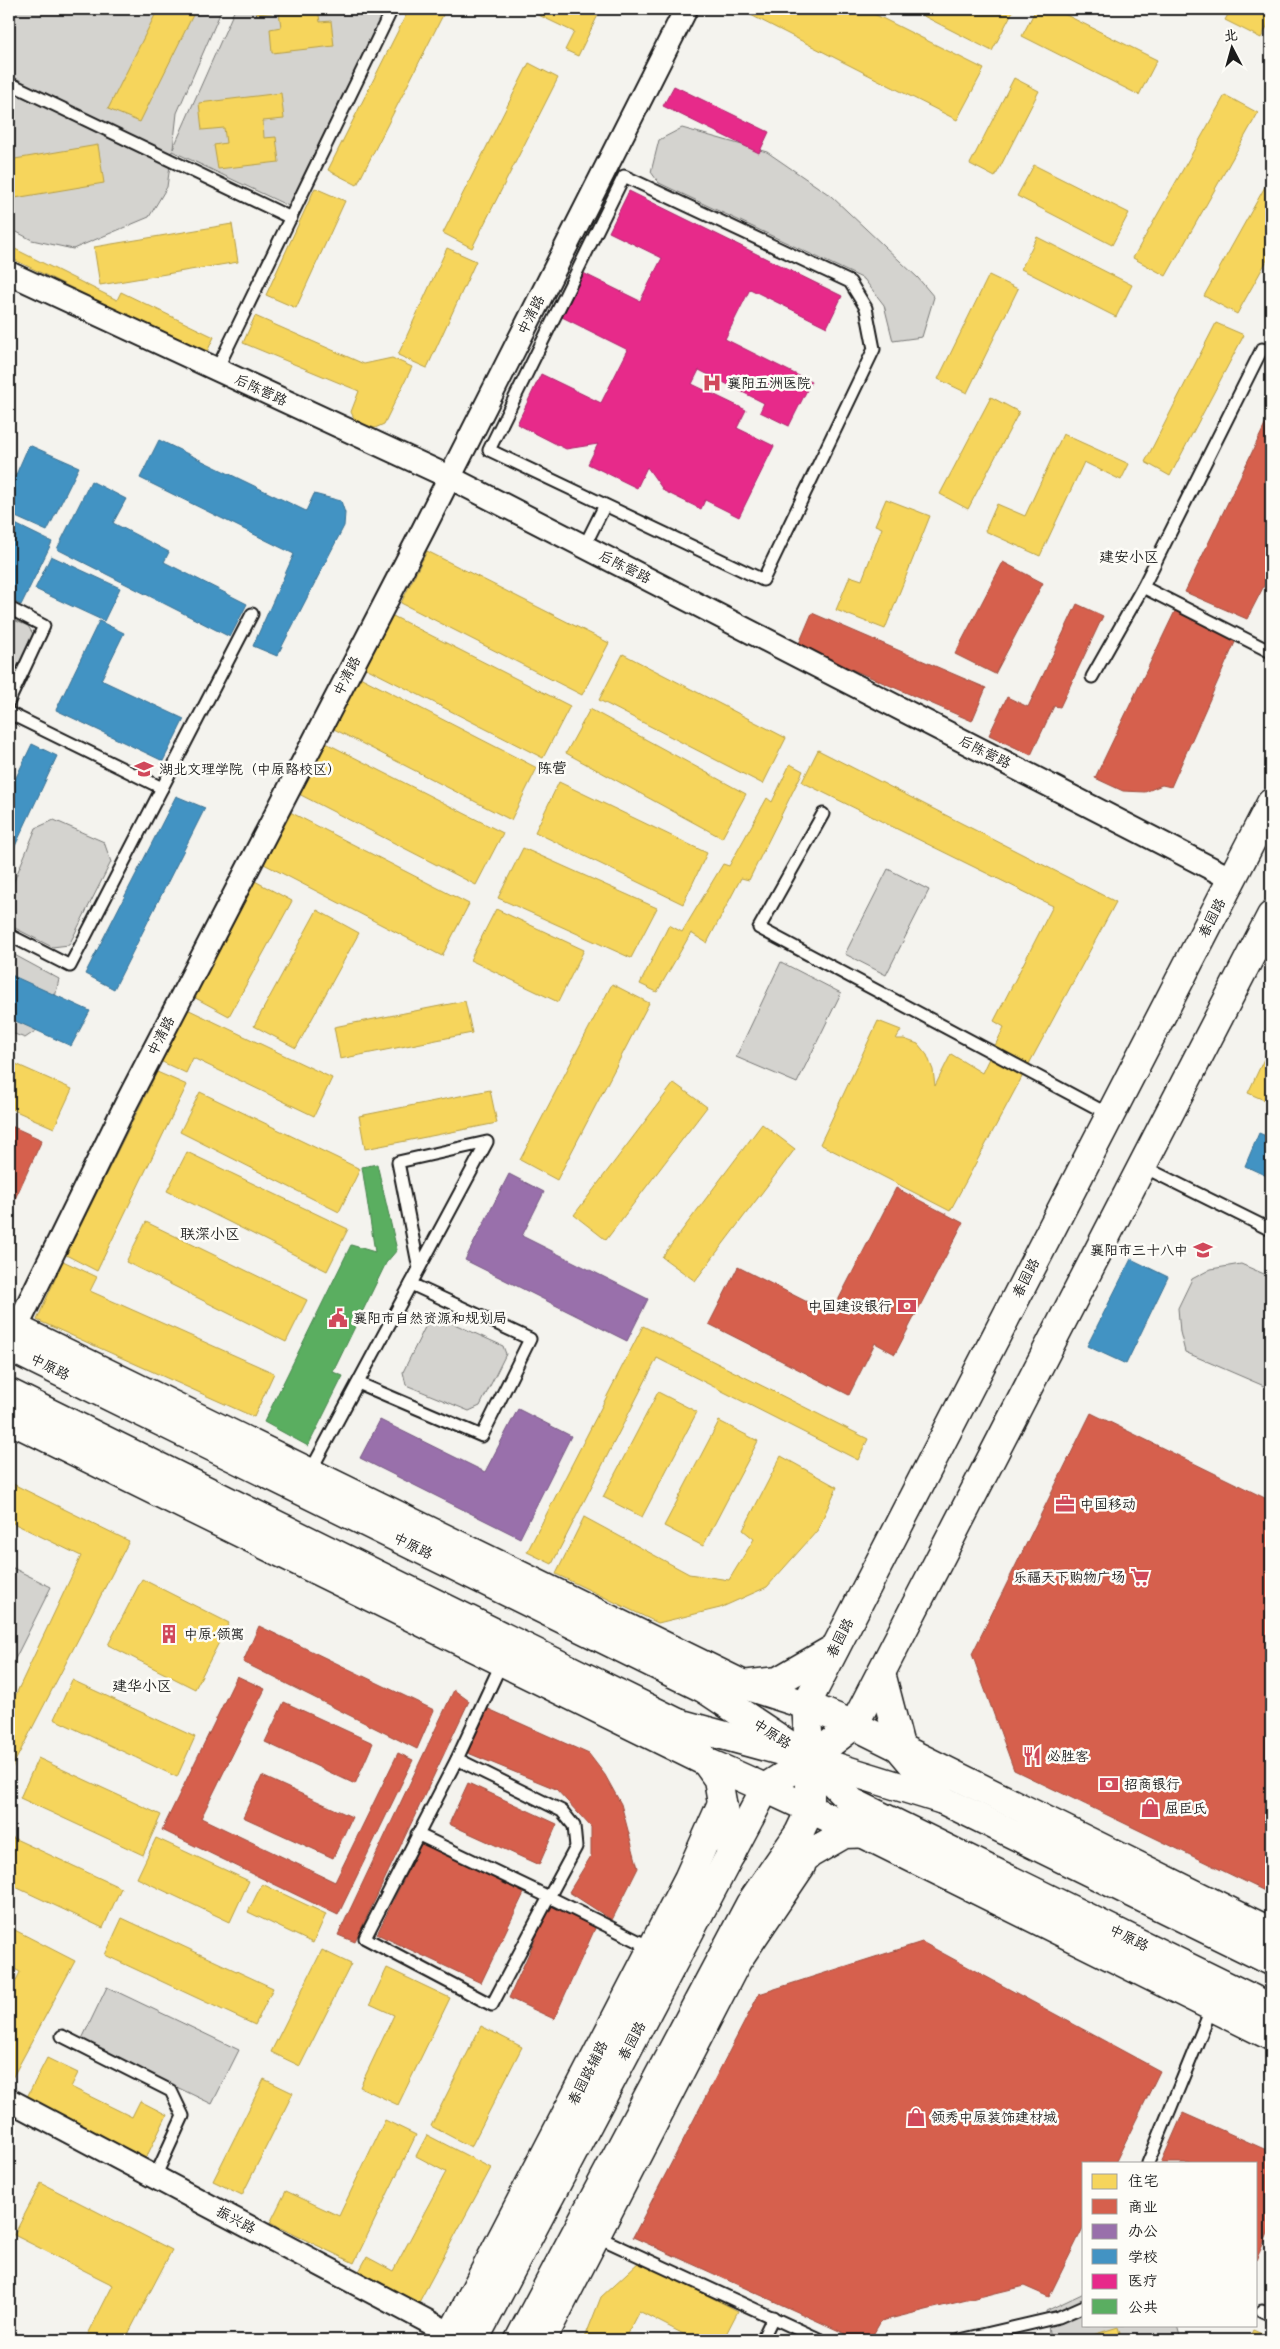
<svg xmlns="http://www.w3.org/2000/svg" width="1280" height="2349" font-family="Pangolin,'LXGW WenKai TC',sans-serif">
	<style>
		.green { fill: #d4d3cf; stroke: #787876 }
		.homes { fill: #f6d55c; stroke: #b59e49 }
		.shops { fill: #d6604d; stroke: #9e4c3e }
		.offices { fill: #9970ab; stroke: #745780 }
		.schools { fill: #4393c3; stroke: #376f91 }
		.health { fill: #e7298a; stroke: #aa2569 }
		.public { fill: #5aae61; stroke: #47824c }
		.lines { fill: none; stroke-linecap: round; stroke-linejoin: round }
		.service-casing { stroke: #1c1c1c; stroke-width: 15 }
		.minor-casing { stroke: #1c1c1c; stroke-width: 26 }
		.tertiary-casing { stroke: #1c1c1c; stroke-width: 31 }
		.secondary-casing { stroke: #1c1c1c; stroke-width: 31 }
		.primary-casing { stroke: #1c1c1c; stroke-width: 31 }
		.service { stroke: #fdfcf7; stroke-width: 11 }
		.minor { stroke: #fdfcf7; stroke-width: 22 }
		.tertiary { stroke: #fdfcf7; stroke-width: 28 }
		.secondary { stroke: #fdfcf7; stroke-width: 28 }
		.primary { stroke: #fdfcf7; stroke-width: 28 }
		.labels { text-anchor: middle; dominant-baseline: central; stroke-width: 5; stroke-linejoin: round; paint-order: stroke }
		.street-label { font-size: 14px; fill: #1c1c1c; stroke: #fdfcf7 }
		.poi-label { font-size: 14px; fill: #1c1c1c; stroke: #fdfcf7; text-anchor: start }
		.neighbourhood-label { font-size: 15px; fill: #1c1c1c; stroke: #fdfcf7 }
	</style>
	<rect width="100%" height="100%" fill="#f4f3ee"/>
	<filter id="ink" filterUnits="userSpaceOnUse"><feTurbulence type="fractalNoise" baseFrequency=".02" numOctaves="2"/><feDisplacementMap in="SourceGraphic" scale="10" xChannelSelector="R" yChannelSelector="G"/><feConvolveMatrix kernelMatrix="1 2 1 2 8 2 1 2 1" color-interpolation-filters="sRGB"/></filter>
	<g filter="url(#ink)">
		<g class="green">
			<polygon points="9,9 222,9 177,113 173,149 235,9 392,9 295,209 172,151 167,187 149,217 73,249 32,240 9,228"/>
			<polygon points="682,128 767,152 831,196 918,278 934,297 922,337 893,341 884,305 864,279 659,183 651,172 659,140"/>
			<polygon points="9,618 28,626 35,637 9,689"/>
			<polygon points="54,820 104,842 111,862 69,945 52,947 9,925 9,893 36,828"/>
			<polygon points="888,869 929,890 886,975 845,954"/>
			<polygon points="9,952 59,979 50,1021 25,1038 9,1032"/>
			<polygon points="781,962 841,993 797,1083 736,1057"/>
			<polygon points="1241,1264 1271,1277 1271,1389 1185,1352 1180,1332 1178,1308 1192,1279 1211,1269"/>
			<polygon points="439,1317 503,1346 506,1354 480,1406 469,1411 406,1385 403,1372 429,1319"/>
			<polygon points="9,1566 51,1587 9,1671"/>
			<polygon points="107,1987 239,2050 212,2104 81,2041"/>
			<polygon points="1084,2293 1084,2325 1177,2325 1181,2340 1050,2340 1046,2311"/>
		</g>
		<g class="homes">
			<polygon points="158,9 196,9 140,122 108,109"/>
			<polygon points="257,9 318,9 320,22 331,21 334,46 272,53 270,29 281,27 279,12 257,14"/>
			<polygon points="409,9 431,9 443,15 357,185 328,170"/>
			<polygon points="526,9 601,9 578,56 565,50 574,32"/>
			<polygon points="739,9 864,9 984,69 957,120"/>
			<polygon points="910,9 1014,9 992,51"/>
			<polygon points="1036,9 1054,9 1157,60 1139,95 1022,36"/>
			<polygon points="1231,9 1271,9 1271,19 1261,38 1225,20"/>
			<polygon points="529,63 558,78 472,248 443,233"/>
			<polygon points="1014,78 1039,91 995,177 970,164"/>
			<polygon points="281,93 284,119 263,121 264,138 276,137 279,162 218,169 214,145 226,143 224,128 202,130 199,103"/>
			<polygon points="1225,95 1258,113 1166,276 1133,258"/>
			<polygon points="98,145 104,183 9,199 9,160"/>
			<polygon points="1034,165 1129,213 1112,245 1017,196"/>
			<polygon points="1271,176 1271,253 1237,314 1204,296"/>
			<polygon points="315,188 345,201 296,308 266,295"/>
			<polygon points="232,224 238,262 100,285 94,247"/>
			<polygon points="1037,237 1132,285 1116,317 1021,269"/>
			<polygon points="9,246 117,300 121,292 214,337 206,354 9,257"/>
			<polygon points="447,248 476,261 427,368 398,355"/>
			<polygon points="989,275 1018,289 967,393 938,379"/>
			<polygon points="255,316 364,364 392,358 412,367 384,424 375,428 356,422 351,412 359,391 243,343"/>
			<polygon points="1216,323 1244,335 1170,476 1145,462"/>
			<polygon points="991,397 1019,412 968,509 940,494"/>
			<polygon points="1063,434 1129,464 1121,480 1084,462 1040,556 985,531 997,504 1025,516"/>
			<polygon points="886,499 930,516 885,629 836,610 850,576 862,580 882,528 875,525"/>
			<polygon points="427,551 609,643 582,695 401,603"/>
			<polygon points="389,614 570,706 543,758 362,666"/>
			<polygon points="623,654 786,738 763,784 599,700"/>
			<polygon points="356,675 537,768 511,820 330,727"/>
			<polygon points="590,709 746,794 722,838 566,753"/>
			<polygon points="322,741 503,833 476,885 295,792"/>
			<polygon points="818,750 1116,902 950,1211 820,1144 878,1021 901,1030 896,1039 904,1039 918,1044 927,1055 933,1070 935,1086 951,1054 982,1073 1004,1027 994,1021 1053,906 802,782"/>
			<polygon points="790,764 803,771 749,880 741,878 707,943 691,933 657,992 640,984 669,925 682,932 723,864 729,866 767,798 772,802"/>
			<polygon points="559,782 707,853 683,904 535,832"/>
			<polygon points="288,811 469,904 442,956 262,863"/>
			<polygon points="523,848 657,908 631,958 498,898"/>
			<polygon points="251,879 292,901 229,1016 188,994"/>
			<polygon points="496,909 584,950 558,1002 470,960"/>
			<polygon points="317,910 359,933 296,1048 254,1026"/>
			<polygon points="612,984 649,1003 557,1180 520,1160"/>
			<polygon points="465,1001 472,1033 340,1059 334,1027"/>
			<polygon points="183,1007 332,1078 314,1116 193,1058 186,1073 158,1060"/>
			<polygon points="1271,1044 1271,1103 1248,1093"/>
			<polygon points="9,1061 72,1089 54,1128 9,1108"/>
			<polygon points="157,1072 187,1085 97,1271 66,1255"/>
			<polygon points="674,1083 707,1107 606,1240 574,1215"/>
			<polygon points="490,1090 497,1123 365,1149 359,1116"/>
			<polygon points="200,1092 360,1169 339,1212 180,1132"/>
			<polygon points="762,1124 795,1149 695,1281 662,1257"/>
			<polygon points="187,1152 348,1229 327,1271 167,1191"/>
			<polygon points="146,1222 307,1300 286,1342 126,1262"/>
			<polygon points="63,1261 97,1277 90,1291 274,1373 254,1417 37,1320"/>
			<polygon points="643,1326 868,1439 858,1460 657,1358 552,1564 527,1552"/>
			<polygon points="658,1392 697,1412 642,1517 603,1497"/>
			<polygon points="719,1421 758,1441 703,1546 664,1526"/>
			<polygon points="781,1456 837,1487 817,1531 767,1587 720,1608 658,1623 556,1574 584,1517 689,1574 729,1580 754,1539 743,1530"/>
			<polygon points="9,1482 129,1541 9,1773 9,1709 81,1556 9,1521"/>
			<polygon points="142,1579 229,1623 195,1689 108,1645"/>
			<polygon points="72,1680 195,1737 177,1777 54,1719"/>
			<polygon points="38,1758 161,1815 143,1855 20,1798"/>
			<polygon points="9,1836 121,1888 103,1928 9,1884"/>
			<polygon points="156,1838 249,1881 230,1922 137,1878"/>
			<polygon points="262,1884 326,1914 313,1943 248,1912"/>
			<polygon points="122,1918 273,1988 255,2025 105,1955"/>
			<polygon points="9,1927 75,1961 9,2084 9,1995 20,1972 9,1966"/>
			<polygon points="322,1950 351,1964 300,2066 271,2052"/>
			<polygon points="387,1968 450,1998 398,2105 360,2087 394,2015 370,2004"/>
			<polygon points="481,2026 522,2047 471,2147 431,2126"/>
			<polygon points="47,2058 78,2073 71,2087 132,2117 140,2101 167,2115 146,2158 26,2099"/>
			<polygon points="264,2079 293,2093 242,2195 213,2181"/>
			<polygon points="385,2120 416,2135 354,2263 270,2223 286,2191 339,2216"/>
			<polygon points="427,2135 491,2168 417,2306 357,2275 367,2257 393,2271 446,2172 416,2156"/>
			<polygon points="41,2183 172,2250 125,2340 85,2340 113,2285 14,2235"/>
			<polygon points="640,2261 738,2311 723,2340 695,2340 639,2311 624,2340 584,2340 601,2297"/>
			<polygon points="1118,2327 1122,2340 1077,2340"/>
			<polygon points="1253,2330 1271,2338 1271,2340 1248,2340"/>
		</g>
		<g class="shops">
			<polygon points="1266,423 1271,425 1271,572 1247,619 1185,592"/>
			<polygon points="1003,562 1043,583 995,674 955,654"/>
			<polygon points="1077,604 1103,616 1060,707 1054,706 1031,755 989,735 1007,697 1028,707"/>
			<polygon points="1176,609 1236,640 1171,787 1162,785 1145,792 1123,791 1095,778"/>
			<polygon points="812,613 986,688 972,721 798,646"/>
			<polygon points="9,1125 42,1140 9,1212"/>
			<polygon points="896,1188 963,1223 895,1354 875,1343 849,1395 709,1324 738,1267 831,1314"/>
			<polygon points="1091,1413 1271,1501 1271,1894 1014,1770 972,1654"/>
			<polygon points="259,1626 434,1710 417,1749 243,1662"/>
			<polygon points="237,1676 265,1689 201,1818 335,1882 398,1753 413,1760 338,1915 162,1830"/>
			<polygon points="454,1690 469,1701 355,1942 338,1935"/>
			<polygon points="284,1702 373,1743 355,1784 265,1742"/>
			<polygon points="484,1707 589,1754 605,1775 621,1804 638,1868 612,1920 569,1892 591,1856 591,1827 556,1789 468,1753"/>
			<polygon points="262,1776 352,1817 333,1858 243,1817"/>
			<polygon points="468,1783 557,1824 539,1865 449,1824"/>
			<polygon points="422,1842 525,1891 481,1983 377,1934"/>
			<polygon points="551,1904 597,1924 554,2019 509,1998"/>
			<polygon points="922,1942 1160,2071 1115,2163 1084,2163 1084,2226 1049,2297 1024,2286 881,2321 870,2340 859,2340 633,2237 759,1994"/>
			<polygon points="1183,2113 1271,2152 1271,2227 1256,2260 1256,2163 1161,2163"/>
		</g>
		<g class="offices">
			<polygon points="509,1174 544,1192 522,1236 648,1299 627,1341 465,1260"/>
			<polygon points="518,1409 571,1436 520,1538 360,1458 380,1420 485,1472"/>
		</g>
		<g class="schools">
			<polygon points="159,440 306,511 314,494 341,501 345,513 344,526 277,656 253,646 294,554 140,478"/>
			<polygon points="29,445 79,467 47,531 9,514 9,485 11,486"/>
			<polygon points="91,481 126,499 113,523 169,552 164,562 247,604 230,637 57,549"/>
			<polygon points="9,521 52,542 21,605 9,599"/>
			<polygon points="51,556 120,588 104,621 35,589"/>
			<polygon points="99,621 124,633 101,680 184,719 163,761 56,710"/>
			<polygon points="32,744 57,756 9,859 9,792"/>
			<polygon points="176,796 205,808 114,989 85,974"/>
			<polygon points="9,974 90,1011 71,1046 9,1018"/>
			<polygon points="1259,1133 1271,1138 1271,1178 1245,1166"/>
			<polygon points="1131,1259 1168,1277 1126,1364 1087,1346"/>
		</g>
		<g class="health">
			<polygon points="674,86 769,132 759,153 663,106"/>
			<polygon points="629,191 842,296 827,327 750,289 725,339 811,382 789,426 760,412 764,403 699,370 692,384 746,410 737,428 774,446 739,517 705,500 701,509 664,491 647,467 637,488 588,464 598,444 566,449 517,424 541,374 601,403 628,350 562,317 572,297 567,295 579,271 640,301 662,258 609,232"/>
		</g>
		<polygon class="public" points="377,1164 397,1250 386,1263 333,1372 343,1376 308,1446 264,1422 351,1245 375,1252 362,1167"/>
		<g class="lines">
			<g class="service-casing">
				<g id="service">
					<polyline points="9,83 291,218"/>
					<polyline points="1262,349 1143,587 1271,652"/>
					<polyline points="217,369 392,9"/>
					<polyline points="584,547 605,505 763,580 874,349 866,308 850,282 624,176 489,450 605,505"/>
					<polyline points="9,608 44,626 9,701"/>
					<polyline points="1092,677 1143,587"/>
					<polyline points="9,713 162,788"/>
					<polyline points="823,814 759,928 1110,1115"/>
					<polyline points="9,935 70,966 252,614"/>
					<polyline points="1142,1166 1271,1230"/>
					<polyline points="358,1383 482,1436 530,1339 411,1284"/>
					<polyline points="310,1472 487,1142 398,1162 419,1269"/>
					<polyline points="457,1759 502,1662"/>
					<polyline points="417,1834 549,1897 492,2005 365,1938 457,1759 562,1811 574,1826 576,1847 549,1897 652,1948"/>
					<polyline points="62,2036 171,2091 183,2116 155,2177"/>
					<polyline points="1148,2163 1212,2007"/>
					<polyline points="596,2236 821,2340"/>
					<polyline points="1262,2311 1271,2315"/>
					<polyline points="762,2340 773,2317"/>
					<polyline points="960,2340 1059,2317 1084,2306"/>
				</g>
			</g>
			<g class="minor-casing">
				<g id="minor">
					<polyline points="9,273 449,477 1232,879"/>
					<polyline points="9,1343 127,1102 423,530 686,9"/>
					<polyline points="9,2100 463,2340"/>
				</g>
			</g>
			<g class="tertiary-casing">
				<g id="tertiary">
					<polyline points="9,1325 744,1685 806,1705 854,1725 1271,1932"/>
					<path d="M9,1419L706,1762C759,1784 811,1810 864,1834L1271,2036"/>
					<polyline points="449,2340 688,1879 722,1803"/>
					<polyline points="542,2340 737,1961 801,1866"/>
				</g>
			</g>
			<g class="secondary-casing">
				<g id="secondary">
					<polyline points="9,1347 705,1689 810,1759 943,1800 1271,1961"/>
					<polyline points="9,1393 678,1723 810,1759 852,1802 1271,2008"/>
					<polyline points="881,1673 901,1750 943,1800"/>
					<polyline points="705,1689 778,1681 835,1648"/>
					<polyline points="678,1723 718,1779 731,1854"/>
					<polyline points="761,1895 811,1853 844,1834 910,1832"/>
				</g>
			</g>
			<g class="primary-casing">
				<g id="primary">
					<polyline points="474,2340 766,1787 810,1759 806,1705 1271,803"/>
					<polyline points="519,2340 750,1904 799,1833 810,1810 810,1759 854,1725 1271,916"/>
				</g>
			</g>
			<use href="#service" class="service"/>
			<use href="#minor" class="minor"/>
			<use href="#tertiary" class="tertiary"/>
			<use href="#secondary" class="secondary"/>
			<use href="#primary" class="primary"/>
		</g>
	</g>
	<defs>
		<g id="hospital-bare" transform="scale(1.5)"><path d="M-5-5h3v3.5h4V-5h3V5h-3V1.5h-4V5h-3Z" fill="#d1495b" stroke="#fdfcf7" stroke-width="2.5" paint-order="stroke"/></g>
		<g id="university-bare" transform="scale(1.5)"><path d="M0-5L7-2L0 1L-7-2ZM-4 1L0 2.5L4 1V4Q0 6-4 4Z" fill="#d1495b" stroke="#fdfcf7" stroke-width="2.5" paint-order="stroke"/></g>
		<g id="school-bare" transform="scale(1.5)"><path d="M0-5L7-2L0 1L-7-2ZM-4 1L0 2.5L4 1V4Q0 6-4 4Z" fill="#d1495b" stroke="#fdfcf7" stroke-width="2.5" paint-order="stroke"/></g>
		<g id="bank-bare" transform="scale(1.5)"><path d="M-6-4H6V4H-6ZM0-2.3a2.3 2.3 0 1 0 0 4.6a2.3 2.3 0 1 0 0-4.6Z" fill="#d1495b" stroke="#fdfcf7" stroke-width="2.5" paint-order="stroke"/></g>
		<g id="civic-bare" transform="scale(1.5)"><path d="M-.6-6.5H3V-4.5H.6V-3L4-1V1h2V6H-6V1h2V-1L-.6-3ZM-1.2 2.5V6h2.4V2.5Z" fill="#d1495b" stroke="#fdfcf7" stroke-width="2.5" paint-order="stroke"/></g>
		<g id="office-bare" transform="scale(1.5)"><path d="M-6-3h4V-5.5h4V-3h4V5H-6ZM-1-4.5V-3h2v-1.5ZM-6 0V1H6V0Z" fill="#d1495b" stroke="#fdfcf7" stroke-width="2.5" paint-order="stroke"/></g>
		<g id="supermarket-bare" transform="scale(1.5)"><path d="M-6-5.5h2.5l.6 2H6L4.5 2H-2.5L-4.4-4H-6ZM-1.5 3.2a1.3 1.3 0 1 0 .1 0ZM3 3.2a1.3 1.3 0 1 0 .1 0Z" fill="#d1495b" stroke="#fdfcf7" stroke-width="2.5" paint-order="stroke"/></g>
		<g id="building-bare" transform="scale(1.5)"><path d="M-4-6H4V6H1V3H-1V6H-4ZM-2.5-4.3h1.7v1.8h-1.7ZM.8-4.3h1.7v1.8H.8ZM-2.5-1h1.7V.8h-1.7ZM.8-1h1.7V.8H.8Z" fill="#d1495b" stroke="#fdfcf7" stroke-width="2.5" paint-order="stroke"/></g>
		<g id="restaurant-bare" transform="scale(1.5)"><path d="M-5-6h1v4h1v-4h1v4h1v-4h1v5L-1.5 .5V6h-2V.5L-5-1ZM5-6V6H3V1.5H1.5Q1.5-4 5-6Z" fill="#d1495b" stroke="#fdfcf7" stroke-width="2.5" paint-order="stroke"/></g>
		<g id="shop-bare" transform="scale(1.5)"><path d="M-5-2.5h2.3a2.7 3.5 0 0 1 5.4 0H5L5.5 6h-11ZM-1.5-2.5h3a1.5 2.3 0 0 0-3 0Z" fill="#d1495b" stroke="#fdfcf7" stroke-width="2.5" paint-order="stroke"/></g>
	</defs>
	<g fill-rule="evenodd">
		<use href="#hospital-bare" x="712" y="383"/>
		<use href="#university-bare" x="144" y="769"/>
		<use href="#school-bare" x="1203" y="1250"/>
		<use href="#bank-bare" x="907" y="1306"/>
		<use href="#civic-bare" x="338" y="1318"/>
		<use href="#office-bare" x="1065" y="1504"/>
		<use href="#supermarket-bare" x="1140" y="1577"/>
		<use href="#building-bare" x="169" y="1634"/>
		<use href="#restaurant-bare" x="1032" y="1756"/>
		<use href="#bank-bare" x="1109" y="1784"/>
		<use href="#shop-bare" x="1150" y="1808"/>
		<use href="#shop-bare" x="916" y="2117"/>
	</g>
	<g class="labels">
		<g class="street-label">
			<text transform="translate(531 315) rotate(-63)">中清路</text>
			<text transform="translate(261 390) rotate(25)">后陈营路</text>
			<text transform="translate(625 567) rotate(27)">后陈营路</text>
			<text transform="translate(347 676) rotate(-63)">中清路</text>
			<text transform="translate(985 752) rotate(27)">后陈营路</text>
			<text transform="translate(1212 918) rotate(-63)">春园路</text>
			<text transform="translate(161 1036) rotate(-63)">中清路</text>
			<text transform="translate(1026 1278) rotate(-63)">春园路</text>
			<text transform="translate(50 1367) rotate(26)">中原路</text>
			<text transform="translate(413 1546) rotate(26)">中原路</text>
			<text transform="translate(840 1638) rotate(-63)">春园路</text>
			<text transform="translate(772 1734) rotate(33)">中原路</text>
			<text transform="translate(1129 1938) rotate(26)">中原路</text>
			<text transform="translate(632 2041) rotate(-62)">春园路</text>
			<text transform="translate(588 2073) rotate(-63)">春园路辅路</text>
			<text transform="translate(236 2220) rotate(28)">振兴路</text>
		</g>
		<g class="poi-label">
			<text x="727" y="383">襄阳五洲医院</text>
			<text x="159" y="769">湖北文理学院（中原路校区）</text>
			<text x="1188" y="1250" text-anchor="end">襄阳市三十八中</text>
			<text x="892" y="1306" text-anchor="end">中国建设银行</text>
			<text x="353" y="1318">襄阳市自然资源和规划局</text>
			<text x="1080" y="1504">中国移动</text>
			<text x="1125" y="1577" text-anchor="end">乐福天下购物广场</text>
			<text x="184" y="1634">中原·领寓</text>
			<text x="1047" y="1756">必胜客</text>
			<text x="1124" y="1784">招商银行</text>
			<text x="1165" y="1808">屈臣氏</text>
			<text x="931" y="2117">领秀中原装饰建材城</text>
		</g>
		<g class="neighbourhood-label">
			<text x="1129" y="557">建安小区</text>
			<text x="552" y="768">陈营</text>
			<text x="210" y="1234">联深小区</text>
			<text x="142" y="1686">建华小区</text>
		</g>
	</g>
	<rect width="1280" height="2349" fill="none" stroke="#fdfcf7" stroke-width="30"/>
	<rect x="15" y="15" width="1250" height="2319" fill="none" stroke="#1c1c1c" stroke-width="2" filter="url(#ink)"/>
	<rect x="1082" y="2162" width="175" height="165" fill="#fdfcf7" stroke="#a3a29f"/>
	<rect x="1092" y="2174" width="25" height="15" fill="#f6d55c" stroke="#a3a29f"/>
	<text x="1128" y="2186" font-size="15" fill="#1c1c1c">住宅</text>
	<rect x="1092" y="2199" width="25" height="15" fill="#d6604d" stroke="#a3a29f"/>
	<text x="1128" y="2212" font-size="15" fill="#1c1c1c">商业</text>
	<rect x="1092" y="2224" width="25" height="15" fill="#9970ab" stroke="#a3a29f"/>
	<text x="1128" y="2236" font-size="15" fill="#1c1c1c">办公</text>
	<rect x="1092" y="2249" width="25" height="15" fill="#4393c3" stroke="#a3a29f"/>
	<text x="1128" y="2262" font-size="15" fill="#1c1c1c">学校</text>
	<rect x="1092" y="2274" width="25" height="15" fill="#e7298a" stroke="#a3a29f"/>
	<text x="1128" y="2286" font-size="15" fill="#1c1c1c">医疗</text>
	<rect x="1092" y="2299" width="25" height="15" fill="#5aae61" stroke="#a3a29f"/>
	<text x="1128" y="2312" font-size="15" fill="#1c1c1c">公共</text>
	<g transform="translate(1232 48) rotate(354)" stroke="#fdfcf7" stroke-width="4" paint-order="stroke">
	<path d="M0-4L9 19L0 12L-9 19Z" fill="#1c1c1c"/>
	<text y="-8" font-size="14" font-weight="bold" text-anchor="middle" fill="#1c1c1c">北</text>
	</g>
</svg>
